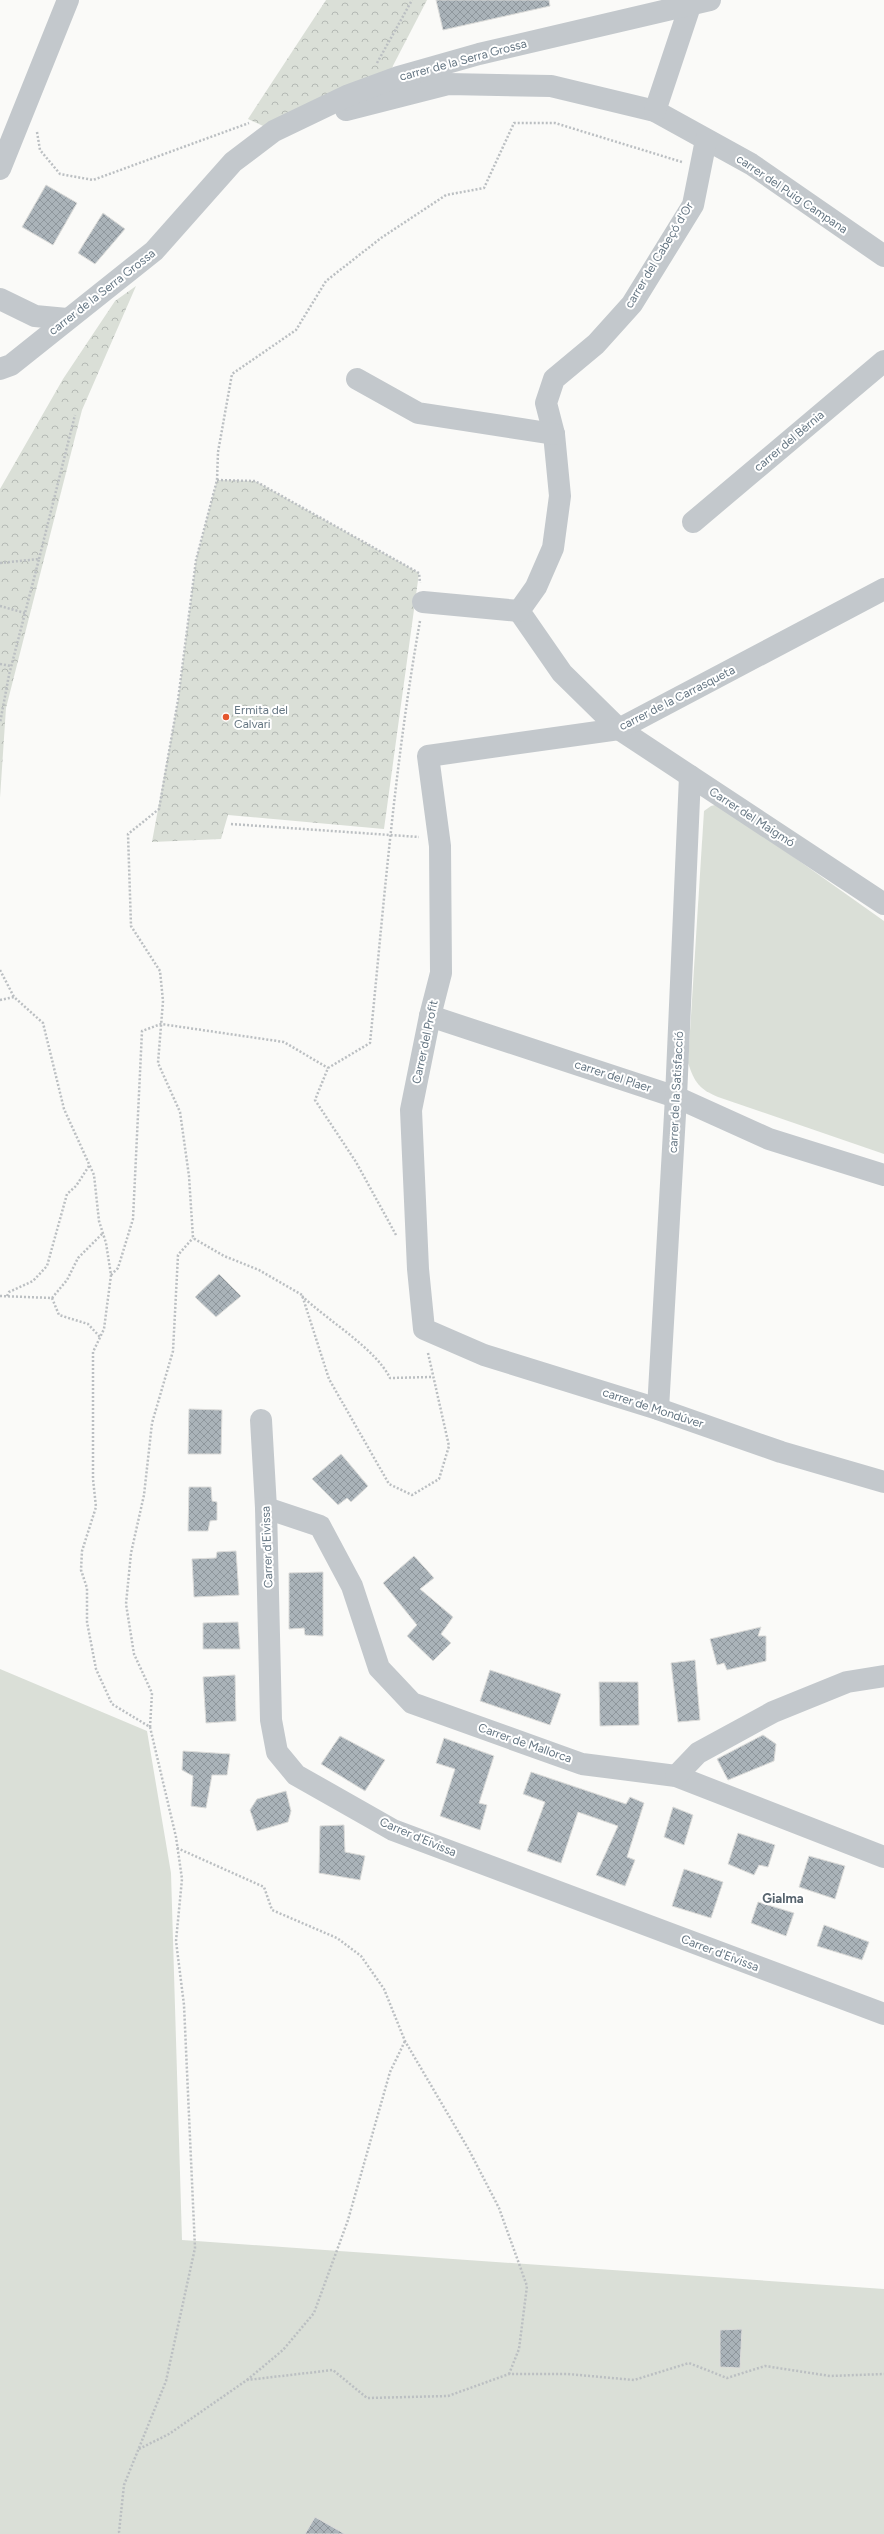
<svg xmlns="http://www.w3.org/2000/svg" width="884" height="2534" font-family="Figtree,sans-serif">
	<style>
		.green { fill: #dadfd7 }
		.forest { fill: url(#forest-crowns) }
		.building { fill: url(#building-cross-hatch); stroke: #dcdcda }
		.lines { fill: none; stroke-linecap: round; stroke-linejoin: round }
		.path { stroke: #bbbfc2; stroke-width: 2.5; stroke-dasharray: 2 2; stroke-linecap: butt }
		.minor { stroke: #c3c8cc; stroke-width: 22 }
		.poi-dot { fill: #e4572e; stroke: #fff; stroke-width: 1.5 }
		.labels { text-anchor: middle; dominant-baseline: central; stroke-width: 4; stroke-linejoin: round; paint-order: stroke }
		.street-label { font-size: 12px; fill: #657683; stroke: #fff }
		.poi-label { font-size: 12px; fill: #657683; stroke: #fff; text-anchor: start }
		.neighbourhood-label { font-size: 13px; font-weight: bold; fill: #57646e; stroke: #fff }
	</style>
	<defs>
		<pattern id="forest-crowns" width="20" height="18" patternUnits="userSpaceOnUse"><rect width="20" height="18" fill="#dadfd7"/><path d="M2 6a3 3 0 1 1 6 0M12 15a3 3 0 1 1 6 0" fill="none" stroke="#b4b9b4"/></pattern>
		<pattern id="building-cross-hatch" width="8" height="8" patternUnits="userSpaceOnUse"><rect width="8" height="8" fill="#aab3b9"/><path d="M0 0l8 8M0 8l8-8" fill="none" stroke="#8e969c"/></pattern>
	</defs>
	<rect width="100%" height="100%" fill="#fafaf8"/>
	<g class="green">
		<path d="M719,804L884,921V1154L718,1097C699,1089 695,1083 688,1063L704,811L711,806Z"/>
		<polygon points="0,1669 147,1731 171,1873 182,2240 884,2289 884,2534 0,2534"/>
	</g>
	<g class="forest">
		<polygon points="326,0 427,0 384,83 274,131 248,119"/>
		<polygon points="136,286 82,410 6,708 0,798 0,489 63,379 115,301"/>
		<polygon points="217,480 255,481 419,573 384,829 228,815 221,839 152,842 178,700 196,560"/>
	</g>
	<g class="building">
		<polygon points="436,0 549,0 550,6 443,30"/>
		<polygon points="46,185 77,203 53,245 22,227"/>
		<polygon points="103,213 125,229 95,264 78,253"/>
		<polygon points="219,1274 241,1296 216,1317 195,1297"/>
		<polygon points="189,1409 222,1410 221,1454 188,1454"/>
		<polygon points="341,1454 368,1486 351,1502 347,1498 338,1505 312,1479"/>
		<polygon points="189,1487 211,1487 212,1501 217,1502 217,1520 210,1521 208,1531 188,1531"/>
		<polygon points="236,1551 239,1595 194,1597 192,1559 216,1558 217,1552"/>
		<polygon points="414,1556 434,1578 420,1589 453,1617 441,1634 451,1643 433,1661 407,1636 417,1625 383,1583"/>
		<polygon points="323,1572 323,1636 305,1635 304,1628 289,1629 289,1573"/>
		<polygon points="238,1622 240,1649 203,1649 203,1623"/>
		<polygon points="761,1627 758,1636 766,1636 766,1661 727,1670 724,1663 717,1665 710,1639"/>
		<polygon points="695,1660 700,1720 678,1722 671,1663"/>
		<polygon points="490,1670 561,1694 550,1725 480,1701"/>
		<polygon points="235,1675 236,1721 206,1723 203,1677"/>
		<polygon points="599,1682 638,1682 639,1725 600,1726"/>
		<polygon points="763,1735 776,1744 774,1761 728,1780 717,1759"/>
		<polygon points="340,1736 385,1760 365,1791 321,1764"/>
		<polygon points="444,1738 494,1756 479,1803 487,1805 480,1830 440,1816 455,1769 436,1763"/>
		<polygon points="183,1751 230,1754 227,1775 212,1775 206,1808 191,1806 193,1776 182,1770"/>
		<polygon points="531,1772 626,1804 630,1797 644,1803 627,1857 635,1860 625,1886 596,1875 618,1826 578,1812 561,1863 527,1851 545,1802 523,1794"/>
		<polygon points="286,1791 291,1811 288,1822 257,1831 250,1810 257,1799"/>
		<polygon points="673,1807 693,1815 684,1845 664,1837"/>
		<polygon points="344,1825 345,1852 365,1856 360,1880 319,1873 320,1826"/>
		<polygon points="738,1833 775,1845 768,1867 759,1865 754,1875 728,1864"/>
		<polygon points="809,1856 845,1866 835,1899 799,1887"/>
		<polygon points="684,1869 723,1882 711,1918 672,1906"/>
		<polygon points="758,1902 794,1913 786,1936 751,1923"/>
		<polygon points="824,1925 869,1942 862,1960 817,1946"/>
		<polygon points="742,2329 740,2368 720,2367 720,2330"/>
		<polygon points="315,2517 345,2534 305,2534"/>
	</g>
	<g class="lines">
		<g class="path">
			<polyline points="377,63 412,0"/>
			<polyline points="37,132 40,150 60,174 93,180 249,123"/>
			<polyline points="217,480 255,481 419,573 420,583"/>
			<polyline points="39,559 75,415"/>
			<polyline points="0,563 39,559 9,675 0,723"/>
			<polyline points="0,606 25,613"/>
			<polyline points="0,664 11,666"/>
			<polyline points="231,824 419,837"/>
			<polyline points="0,970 14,997"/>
			<polyline points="0,1000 14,997 43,1023 64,1109 94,1175 99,1221 106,1243 111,1275 104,1329 93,1352 93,1479 96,1507 82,1551 81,1570 87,1588 87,1622 96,1669 112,1704 150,1727 176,1837 182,1879 176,1941 184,2005 195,2248 166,2381 124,2485 119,2532 120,2534"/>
			<path d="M396,1235L356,1162L315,1100L328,1068L370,1043C384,902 395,761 420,621"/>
			<polyline points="111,1275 118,1268 133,1219 142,1031 161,1024 284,1042 328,1068"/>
			<polyline points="0,1296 52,1298 59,1315 88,1324 100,1337"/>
			<polyline points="7,1296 9,1292 33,1281 47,1266 67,1194 76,1186 89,1166"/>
			<path d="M302,1296C328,1321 375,1348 390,1378L432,1377"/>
			<polyline points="52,1298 67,1280 78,1258 103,1233"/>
			<polyline points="428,1353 449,1446 439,1479 412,1495 389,1484 329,1379 302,1295 259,1270 224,1256 193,1238 189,1176 180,1112 158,1063 163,1001 160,971 131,926 128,834 159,809 178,700 196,560 217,480 218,452 232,374 296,330 326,281 381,238 446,195 484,188 514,123 555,123 682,162"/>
			<polyline points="150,1727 152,1693 134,1654 126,1604 131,1553 144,1495 152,1423 173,1351 178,1255 193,1238"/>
			<polyline points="177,1848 264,1887 272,1910 337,1938 361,1956 384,1989 405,2041 469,2150 499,2208 527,2286 519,2349 509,2374"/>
			<polyline points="247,2380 283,2350 314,2313 348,2220 390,2072 405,2041"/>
			<polyline points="139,2449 169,2434 247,2380 333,2370 367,2398 448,2396 509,2374 568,2374 634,2380 689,2363 727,2378 765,2366 830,2376 884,2374"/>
		</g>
		<g class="minor">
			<polyline points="346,110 448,84 551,86 655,111 751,164 884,256"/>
			<polyline points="655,111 692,0"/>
			<polyline points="706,140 693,205 632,304 596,344 554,379 546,403 554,434 560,496 553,548 536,587 519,611 562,673 619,729 884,904"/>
			<polyline points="0,169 68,0"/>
			<polyline points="0,299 35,316 67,319"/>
			<polyline points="0,369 11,365 154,251 233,162 274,131 349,95 398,77 479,54 710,0"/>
			<polyline points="357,379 418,413 554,434"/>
			<polyline points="693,522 884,361"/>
			<polyline points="884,589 619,729 428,756 440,846 441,973 430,1016 411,1110 418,1269 424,1329 484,1355 658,1409 781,1452 884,1482"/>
			<polyline points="423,602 519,611"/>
			<polyline points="430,1016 676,1097 769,1139 884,1175"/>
			<polyline points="658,1409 676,1097 690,776"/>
			<polyline points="261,1420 266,1508 271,1720 277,1752 296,1775 393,1830 884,2014"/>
			<polyline points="266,1508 320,1526 352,1586 379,1668 412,1703 582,1764 676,1776 884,1857"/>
			<polyline points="676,1776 698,1753 773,1712 847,1682 884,1676"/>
		</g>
	</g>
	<circle class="poi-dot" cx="226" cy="717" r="4"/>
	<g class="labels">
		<g class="street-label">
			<text transform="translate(463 60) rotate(-15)">carrer de la Serra Grossa</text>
			<text transform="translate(792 194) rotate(34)">carrer del Puig Campana</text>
			<text transform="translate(659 255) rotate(-59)">carrer del Cabeçó d'Or</text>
			<text transform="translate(102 292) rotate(-38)">carrer de la Serra Grossa</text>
			<text transform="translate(789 441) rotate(-40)">carrer del Bèrnia</text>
			<text transform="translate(677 698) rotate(-27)">carrer de la Carrasqueta</text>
			<text transform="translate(752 817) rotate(33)">Carrer del Maigmó</text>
			<text transform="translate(425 1042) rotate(-78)">Carrer del Profit</text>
			<text transform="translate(613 1076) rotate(18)">carrer del Plaer</text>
			<text transform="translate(676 1092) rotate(-87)">carrer de la Satisfacció</text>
			<text transform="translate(653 1408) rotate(18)">carrer de Mondúver</text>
			<text transform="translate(267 1547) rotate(-92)">Carrer d'Eivissa</text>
			<text transform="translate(525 1743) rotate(19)">Carrer de Mallorca</text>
			<text transform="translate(418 1837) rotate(23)">Carrer d'Eivissa</text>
			<text transform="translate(720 1953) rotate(21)">Carrer d'Eivissa</text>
		</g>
		<g class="poi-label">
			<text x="234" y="710">Ermita del<tspan x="234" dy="14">Calvari</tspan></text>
		</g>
		<g class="neighbourhood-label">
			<text x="783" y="1898">Gialma</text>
		</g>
	</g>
</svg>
